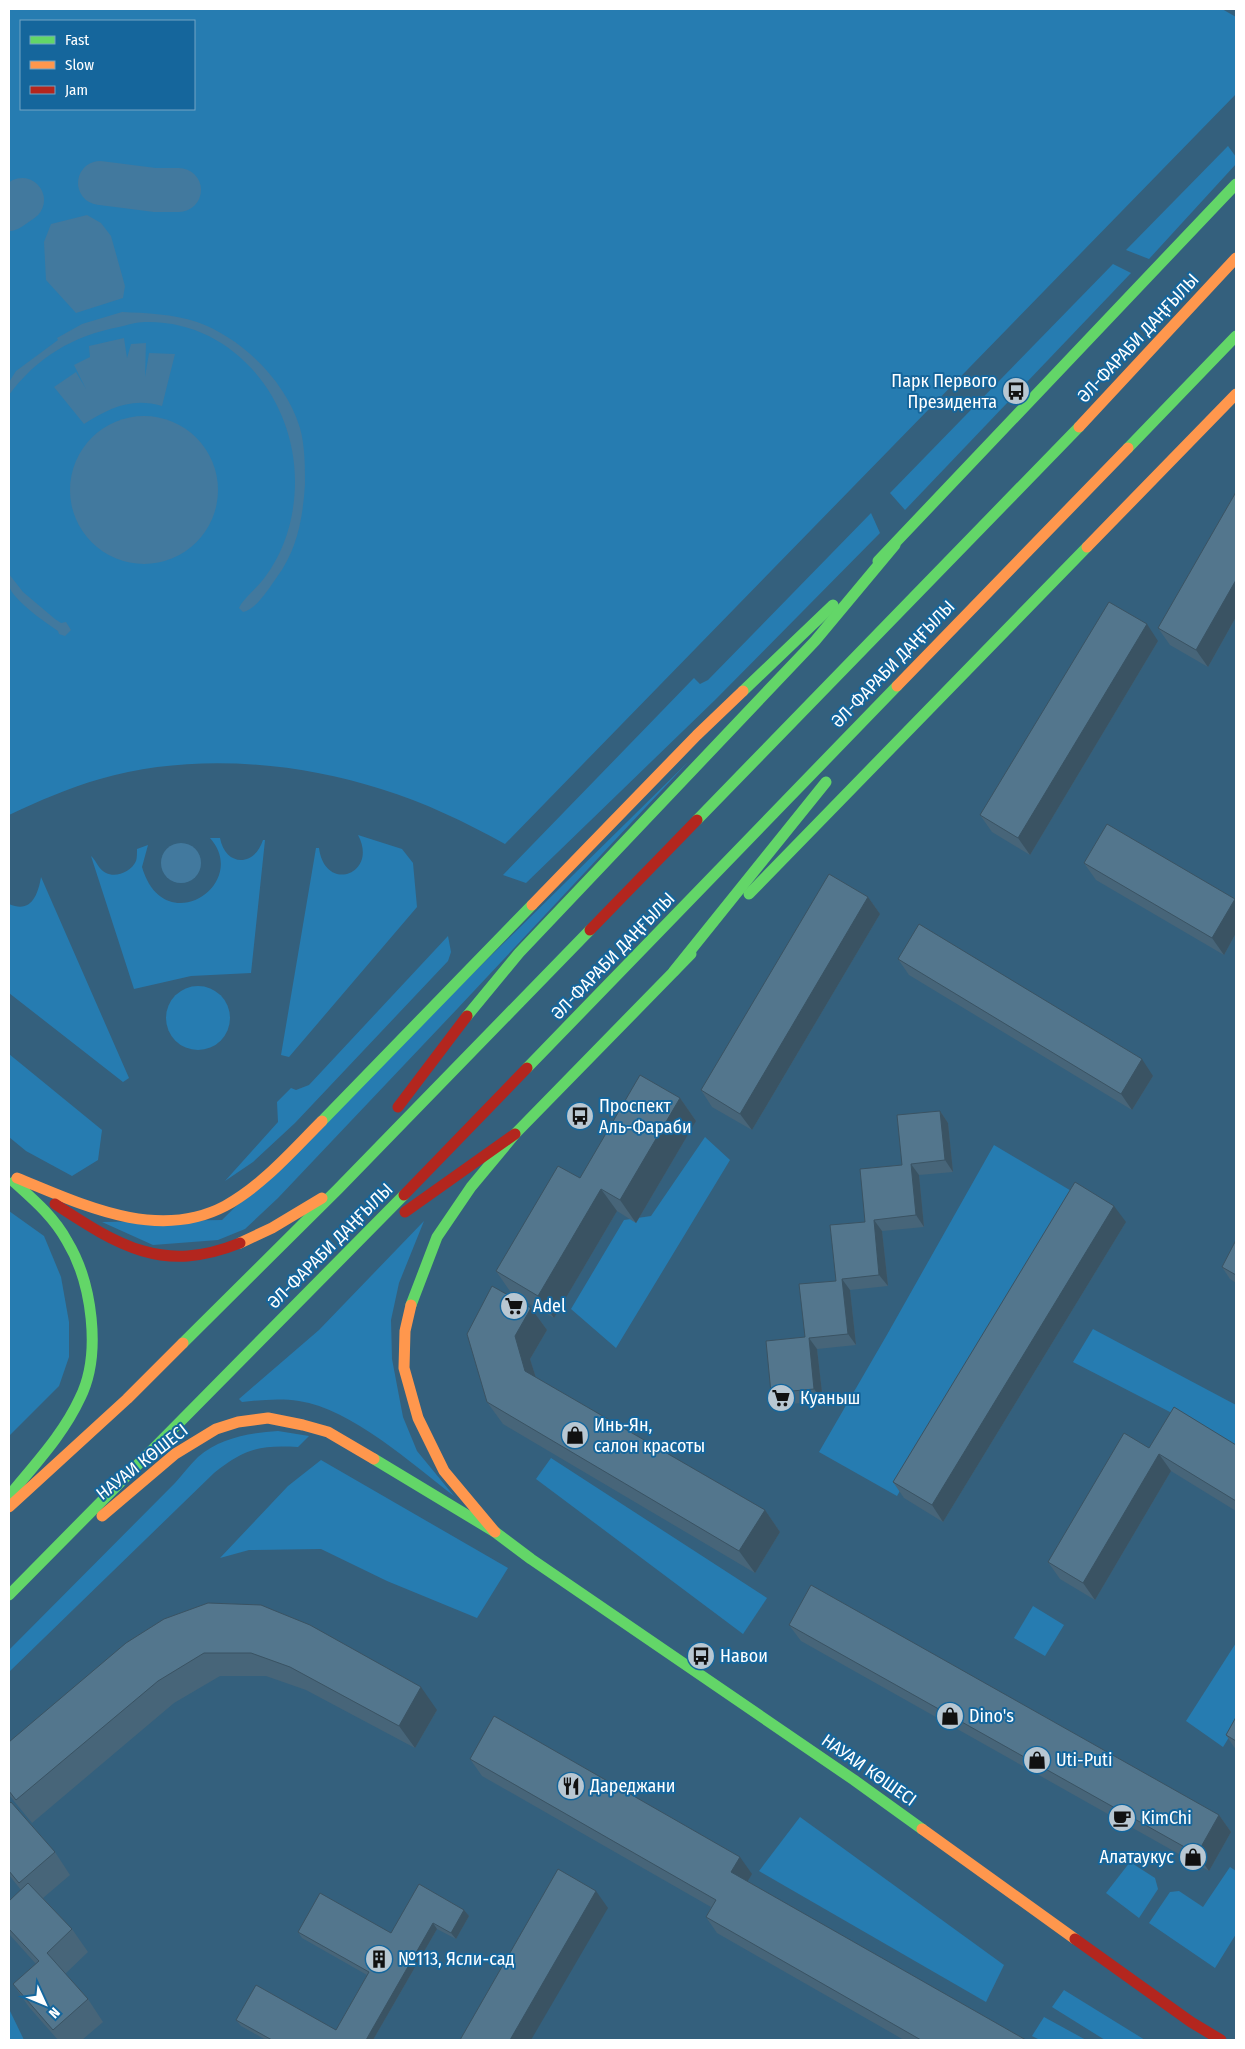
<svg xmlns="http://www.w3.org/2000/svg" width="1245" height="2049" font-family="'Fira Sans Condensed',sans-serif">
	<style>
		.green { fill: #267cb1; fill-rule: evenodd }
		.water { fill: #42799e }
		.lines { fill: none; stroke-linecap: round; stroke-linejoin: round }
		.river { stroke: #42799e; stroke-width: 44 }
		.fast { stroke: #63d668; stroke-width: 11 }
		.slow { stroke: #ff974d; stroke-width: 11 }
		.jam { stroke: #b3261e; stroke-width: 11 }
		.wall { fill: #476579 }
		.shaded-wall { fill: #3a5363 }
		.building { fill: #53768d; stroke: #3a5363 }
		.labels { text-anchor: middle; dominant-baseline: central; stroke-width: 4; stroke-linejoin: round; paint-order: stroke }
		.street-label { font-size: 18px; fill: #fff; stroke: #15669c }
		.poi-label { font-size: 18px; fill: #fff; stroke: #15669c; text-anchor: start }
	</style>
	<rect width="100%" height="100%" fill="#34607d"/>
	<g class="green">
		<path d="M9,9H1222L1236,17V94L505,844C465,822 424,802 381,789C294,761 188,753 100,779C68,788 39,801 9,815ZM21,21H194V109H21Z"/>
		<polygon points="1228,146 1236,157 1236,164 1149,259 1126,250"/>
		<polygon points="1113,264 1131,273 905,510 890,493"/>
		<polygon points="871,513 880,533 715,700 526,883 503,875 692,680 694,678 700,684 708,680"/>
		<polygon points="688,762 458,1008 278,1198 245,1229 218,1240 153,1245 102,1222 222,1220"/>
		<path d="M358,835L402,849L413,863L417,907L289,1057L281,1055L316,848H319C325,894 379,874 358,835Z"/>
		<path d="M210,838H220C225,866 254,868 263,840H265L251,973L191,976L134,989L91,856C96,860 98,869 106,873C116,878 131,872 136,861C137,858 137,853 137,849L148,845L142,867C164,942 251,884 210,838Z"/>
		<path d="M41,877L129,1078L123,1082L9,993V904C31,914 38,895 41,877Z"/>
		<polygon points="448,936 451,952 448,961 295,1123 253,1162 225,1181 278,1122 277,1102 291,1088 296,1090 309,1085"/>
		<circle cx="198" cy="1018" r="32"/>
		<polygon points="9,1054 102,1130 98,1160 72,1176 26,1151 9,1137"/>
		<polygon points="705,1137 730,1160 616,1348 571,1309 624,1220 651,1216"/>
		<polygon points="994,1145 1073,1192 897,1496 819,1452 888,1333"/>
		<polygon points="9,1211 44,1236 61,1277 69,1322 69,1357 59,1386 9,1436"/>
		<path d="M424,1221L399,1283L391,1320L392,1359L403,1417L417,1451L454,1496C412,1464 352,1409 299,1401C280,1398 261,1400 242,1402L239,1399L319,1330Z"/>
		<polygon points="1093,1329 1236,1405 1236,1446 1073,1362"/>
		<path d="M278,1431L309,1436L298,1447C260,1445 245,1448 214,1473L9,1672V1650L175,1483C182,1475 190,1465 198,1457C220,1438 249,1433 278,1431Z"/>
		<polygon points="551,1458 767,1598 743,1634 536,1479"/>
		<polygon points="321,1460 508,1568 477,1618 387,1581 321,1549 249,1550 220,1558 288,1486"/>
		<polygon points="1033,1606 1064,1625 1045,1656 1014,1638"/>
		<polygon points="1236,1643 1236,1726 1223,1747 1186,1721"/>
		<polygon points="800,1817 1004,1965 986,2002 759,1871"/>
		<polygon points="1130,1862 1155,1878 1158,1889 1139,1918 1106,1893"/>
		<polygon points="1230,1867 1236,1871 1236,1934 1215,1968 1149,1923 1170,1892 1179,1891 1203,1907"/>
		<polygon points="1064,1990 1145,2040 1105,2040 1052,2007"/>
		<polygon points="9,2009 24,2040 9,2040"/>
		<polygon points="1044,2017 1086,2040 1040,2040 1032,2036"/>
	</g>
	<g class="water">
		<polygon points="87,215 101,223 111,236 125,286 123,298 76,313 46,280 44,242 51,224"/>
		<path d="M122,312C146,313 173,314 197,322C242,338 286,381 300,428C305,446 305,466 305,484C303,518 297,550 277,577C269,588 257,609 243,612L239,608C242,600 259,586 265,577C286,549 295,515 295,481C295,398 232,320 145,322C137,322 127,325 119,327C73,336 37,357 9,395V382L16,371L58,340L57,338L82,324Z"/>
		<path d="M124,338L127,358L131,344L146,343L145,377L149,353L175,354L162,406C131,397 110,408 84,424L54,387L76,372L86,389L74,365L90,357L89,346Z"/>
		<circle cx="144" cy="490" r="74"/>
		<path d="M9,574L23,592L55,619L61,623L66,622L71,630L65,636L59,634L58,631C46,623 13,600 9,586C8,583 9,578 9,574Z"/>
		<circle cx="181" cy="863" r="20"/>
	</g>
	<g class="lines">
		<g class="river">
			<polyline points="100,183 155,190 179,190"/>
			<polyline points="9,209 22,200"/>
		</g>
		<g class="fast">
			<polyline points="1128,448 1236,336"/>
			<polyline points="878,561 1236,184"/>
			<polyline points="743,691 833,605"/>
			<polyline points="697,820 1079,427"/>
			<polyline points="749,894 1087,547"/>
			<polyline points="674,971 826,782"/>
			<polyline points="467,1016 519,953 815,641 895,545"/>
			<polyline points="527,1068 897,686"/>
			<polyline points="322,1121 532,905"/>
			<polyline points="411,1305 437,1237 471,1187 515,1134 691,954"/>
			<polyline points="183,1343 338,1189 590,930"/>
			<polyline points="374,1459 495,1532 531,1559 854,1780 922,1829"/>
			<path d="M9,1496C34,1465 63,1435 80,1398C102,1354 92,1282 67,1241C54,1217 34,1200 14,1182"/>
			<polyline points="9,1595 404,1195"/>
		</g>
		<g class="slow">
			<polyline points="1079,427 1236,258"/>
			<polyline points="1087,547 1236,394"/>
			<polyline points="897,686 1128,448"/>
			<polyline points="532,905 697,735 743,691"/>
			<path d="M17,1178C81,1204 157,1242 225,1206C263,1185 292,1151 322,1121"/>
			<polyline points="240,1243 272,1228 322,1198"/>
			<polyline points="411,1305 405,1331 404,1368 418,1418 444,1471 495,1532"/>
			<polyline points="9,1507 127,1399 183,1343"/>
			<polyline points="102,1516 175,1454 216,1429 238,1422 268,1418 303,1425 328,1432 374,1459"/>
			<polyline points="922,1829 1075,1939"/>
		</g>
		<g class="jam">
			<polyline points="590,930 697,820"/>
			<polyline points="398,1107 467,1016"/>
			<polyline points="404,1195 527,1068"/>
			<path d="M55,1204C119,1246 163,1274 240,1243"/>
			<polyline points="405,1212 515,1134"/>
			<polyline points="1075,1939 1191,2022 1221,2040"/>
		</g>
	</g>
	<g class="wall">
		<polygon points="1236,492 1236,617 1208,667 1170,645 1158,628"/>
		<polygon points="1158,641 1030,855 992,832 980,815"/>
		<polygon points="1084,863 1236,901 1236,933 1224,955 1096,880"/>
		<polygon points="868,897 880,914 752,1130 712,1107 701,1090"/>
		<polygon points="898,959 1153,1076 1132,1110 909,975"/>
		<polygon points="680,1098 696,1121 636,1223 617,1211 554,1318 512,1294 496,1271 580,1178"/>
		<polygon points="940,1111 948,1123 953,1172 919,1175 924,1227 882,1231 888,1286 850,1290 856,1345 817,1349 823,1401 779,1405 771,1393 805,1337 836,1281 865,1222 902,1165"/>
		<polygon points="1126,1222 943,1522 904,1498 893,1482"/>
		<polygon points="1236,1240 1236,1283 1230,1279 1222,1267"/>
		<polygon points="531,1308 547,1330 530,1359 536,1378 765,1510 780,1532 755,1573 503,1424 487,1402"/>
		<polygon points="1236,1445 1236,1511 1171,1471 1095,1600 1060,1579 1048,1562 1149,1448"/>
		<polygon points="164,1619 437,1710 415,1748 306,1690 266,1676 220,1676 174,1703 32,1823 9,1795 9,1742"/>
		<polygon points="789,1625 1219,1815 1231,1832 1209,1871 801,1641"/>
		<polygon points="1236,1717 1236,1750 1226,1735"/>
		<polygon points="470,1759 752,1874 747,1881 1026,2040 904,2040 717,1933 706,1917 711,1907 482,1776"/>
		<polygon points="9,1804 55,1852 70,1875 43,1898 72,1929 88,1952 65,1974 88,1999 103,2022 82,2040 58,2040 29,2007 13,1984 36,1964 9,1934 9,1901 21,1890 9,1875"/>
		<polygon points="464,1910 469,1916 456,1939 437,1929 373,2040 266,2040 241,2026 236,2020 336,2030 367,1975 302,1938 298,1932 391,1933"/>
	</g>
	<g class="shaded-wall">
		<polygon points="1236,580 1236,617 1208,667 1196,650"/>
		<polygon points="1147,624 1158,641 1030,855 1018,838"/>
		<polygon points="868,897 880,914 752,1130 740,1114"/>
		<polygon points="1235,899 1236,901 1236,933 1224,955 1212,938"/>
		<polygon points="1142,1059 1153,1076 1132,1110 1121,1094"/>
		<polygon points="680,1098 696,1121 636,1223 620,1200"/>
		<polygon points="940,1111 948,1123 953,1172 945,1160"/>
		<polygon points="911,1164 919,1175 924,1227 916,1215"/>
		<polygon points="601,1189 617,1211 554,1318 538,1296"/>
		<polygon points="1114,1206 1126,1222 943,1522 932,1505"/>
		<polygon points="874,1220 882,1231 888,1286 879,1275"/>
		<polygon points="842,1279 850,1290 856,1345 848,1334"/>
		<polygon points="531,1308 547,1330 530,1359 541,1394 525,1371 515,1336"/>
		<polygon points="809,1338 817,1349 823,1401 814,1389"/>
		<polygon points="1159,1454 1171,1471 1095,1600 1083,1583"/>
		<polygon points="765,1510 780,1532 755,1573 739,1551"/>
		<polygon points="421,1687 437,1710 415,1748 399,1726"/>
		<polygon points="1219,1815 1231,1832 1209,1871 1197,1854"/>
		<polygon points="740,1857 752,1874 743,1889 731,1872"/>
		<polygon points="596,1891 608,1908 531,2040 510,2040"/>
		<polygon points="464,1910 469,1916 456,1939 451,1933"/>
		<polygon points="433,1923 437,1929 373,2040 366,2040"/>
	</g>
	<g class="building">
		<polygon points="1236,492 1236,580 1196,650 1158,628"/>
		<polygon points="1109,602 1147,624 1018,838 980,815"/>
		<polygon points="1107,824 1235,899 1212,938 1084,863"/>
		<polygon points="829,874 868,897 740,1114 701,1090"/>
		<polygon points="919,924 1142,1059 1121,1094 898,959"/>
		<polygon points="640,1075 680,1098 620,1200 601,1189 538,1296 496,1271 558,1166 580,1178"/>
		<polygon points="940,1111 945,1160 911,1164 916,1215 874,1220 879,1275 842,1279 848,1334 809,1338 814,1389 771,1393 766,1341 805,1337 799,1284 836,1281 830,1225 865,1222 860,1169 902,1165 897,1115"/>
		<polygon points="1075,1182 1114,1206 932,1505 893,1482"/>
		<polygon points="1236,1240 1236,1275 1222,1267"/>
		<polygon points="492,1286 531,1308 515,1336 525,1371 765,1510 739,1551 487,1402 467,1334"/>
		<polygon points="1174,1407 1236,1445 1236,1501 1159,1454 1083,1583 1048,1562 1124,1433 1149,1448"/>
		<polygon points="811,1585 1219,1815 1197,1854 789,1625"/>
		<polygon points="208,1603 261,1605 273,1610 310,1625 421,1687 399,1726 290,1667 251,1653 204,1653 158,1681 16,1800 9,1791 9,1742 126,1643 164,1619"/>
		<polygon points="494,1716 740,1857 731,1872 1026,2040 921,2040 706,1917 716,1900 470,1759"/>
		<polygon points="1236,1717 1236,1741 1226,1735"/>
		<polygon points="11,1802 55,1852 19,1883 9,1871 9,1804"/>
		<polygon points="558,1869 596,1891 510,2040 460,2040"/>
		<polygon points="28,1883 72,1929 47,1953 88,1999 53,2030 13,1984 39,1961 9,1929 9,1901"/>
		<polygon points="419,1884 464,1910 451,1933 433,1923 366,2040 272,2040 236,2020 256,1985 336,2030 369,1972 298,1932 320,1893 391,1933"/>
	</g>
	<defs>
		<g id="bus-disc" transform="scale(1.4375)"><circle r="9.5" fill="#b8c7d2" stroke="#15669c"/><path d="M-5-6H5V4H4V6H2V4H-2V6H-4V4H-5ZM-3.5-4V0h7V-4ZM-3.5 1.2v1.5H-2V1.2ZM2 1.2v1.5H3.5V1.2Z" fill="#111"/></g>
		<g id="supermarket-disc" transform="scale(1.4375)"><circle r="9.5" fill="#b8c7d2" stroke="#15669c"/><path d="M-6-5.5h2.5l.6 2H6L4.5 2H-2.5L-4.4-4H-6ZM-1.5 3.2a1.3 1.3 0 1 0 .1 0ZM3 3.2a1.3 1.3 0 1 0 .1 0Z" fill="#111"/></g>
		<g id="shop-disc" transform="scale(1.4375)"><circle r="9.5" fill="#b8c7d2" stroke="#15669c"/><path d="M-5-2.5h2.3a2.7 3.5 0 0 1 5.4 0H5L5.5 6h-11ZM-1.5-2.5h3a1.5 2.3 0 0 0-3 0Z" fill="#111"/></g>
		<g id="restaurant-disc" transform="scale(1.4375)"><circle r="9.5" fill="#b8c7d2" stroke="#15669c"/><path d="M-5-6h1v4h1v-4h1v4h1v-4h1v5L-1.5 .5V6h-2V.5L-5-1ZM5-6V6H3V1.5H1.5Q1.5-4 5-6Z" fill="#111"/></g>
		<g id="cafe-disc" transform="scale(1.4375)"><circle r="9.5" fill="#b8c7d2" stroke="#15669c"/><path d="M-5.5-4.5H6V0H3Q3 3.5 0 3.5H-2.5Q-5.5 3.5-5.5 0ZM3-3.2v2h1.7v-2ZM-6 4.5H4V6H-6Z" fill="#111"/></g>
		<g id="building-disc" transform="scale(1.4375)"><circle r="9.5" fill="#b8c7d2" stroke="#15669c"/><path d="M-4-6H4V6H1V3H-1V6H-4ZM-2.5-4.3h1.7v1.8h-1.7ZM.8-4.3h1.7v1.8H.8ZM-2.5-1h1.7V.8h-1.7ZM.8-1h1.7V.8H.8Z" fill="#111"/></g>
	</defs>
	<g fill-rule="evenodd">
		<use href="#bus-disc" x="1016" y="391"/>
		<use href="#bus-disc" x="580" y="1116"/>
		<use href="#supermarket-disc" x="514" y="1306"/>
		<use href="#supermarket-disc" x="781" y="1398"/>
		<use href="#shop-disc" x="575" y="1435"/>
		<use href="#bus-disc" x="701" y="1656"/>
		<use href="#shop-disc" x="950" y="1716"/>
		<use href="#shop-disc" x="1037" y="1760"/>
		<use href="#restaurant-disc" x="571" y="1786"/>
		<use href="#cafe-disc" x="1122" y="1818"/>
		<use href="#shop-disc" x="1193" y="1857"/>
		<use href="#building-disc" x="379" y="1959"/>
	</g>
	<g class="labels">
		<g class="street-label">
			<text transform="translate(1138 338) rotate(-47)">ӘЛ-ФАРАБИ ДАҢҒЫЛЫ</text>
			<text transform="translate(893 664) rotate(-46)">ӘЛ-ФАРАБИ ДАҢҒЫЛЫ</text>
			<text transform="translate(613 956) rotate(-46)">ӘЛ-ФАРАБИ ДАҢҒЫЛЫ</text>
			<text transform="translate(330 1246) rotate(-45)">ӘЛ-ФАРАБИ ДАҢҒЫЛЫ</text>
			<text transform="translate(142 1462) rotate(-38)">НАУАИ КӨШЕСІ</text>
			<text transform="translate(869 1770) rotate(35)">НАУАИ КӨШЕСІ</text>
		</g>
		<g class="poi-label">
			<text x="997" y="381" text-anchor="end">Парк Первого<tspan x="997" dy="21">Президента</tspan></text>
			<text x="599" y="1106">Проспект<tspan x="599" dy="21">Аль-Фараби</tspan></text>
			<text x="533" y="1306">Adel</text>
			<text x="800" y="1398">Куаныш</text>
			<text x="594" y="1425">Инь-Ян,<tspan x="594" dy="21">салон красоты</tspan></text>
			<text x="720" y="1656">Навои</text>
			<text x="969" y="1716">Dino's</text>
			<text x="1056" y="1760">Uti-Puti</text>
			<text x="590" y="1786">Дареджани</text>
			<text x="1141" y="1818">KimChi</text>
			<text x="1174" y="1857" text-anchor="end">Алатаукус</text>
			<text x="398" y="1959">№113, Ясли-сад</text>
		</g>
	</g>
	<rect width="1245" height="2049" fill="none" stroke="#ffffff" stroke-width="20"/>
	<rect x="20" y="20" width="175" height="90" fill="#15669c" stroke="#73a3c4"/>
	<rect x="30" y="36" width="25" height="8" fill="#63d668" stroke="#73a3c4"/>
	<text x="65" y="45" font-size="15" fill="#ffffff">Fast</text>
	<rect x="30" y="61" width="25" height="8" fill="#ff974d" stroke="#73a3c4"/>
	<text x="65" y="70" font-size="15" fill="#ffffff">Slow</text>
	<rect x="30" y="86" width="25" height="8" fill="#b3261e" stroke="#73a3c4"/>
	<text x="65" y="95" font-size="15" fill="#ffffff">Jam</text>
	<g transform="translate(45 2004) rotate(134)" stroke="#15669c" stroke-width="4" paint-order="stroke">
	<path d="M0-4L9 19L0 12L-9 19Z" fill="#ffffff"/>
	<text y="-8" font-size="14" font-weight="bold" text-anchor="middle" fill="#ffffff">N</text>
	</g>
</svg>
